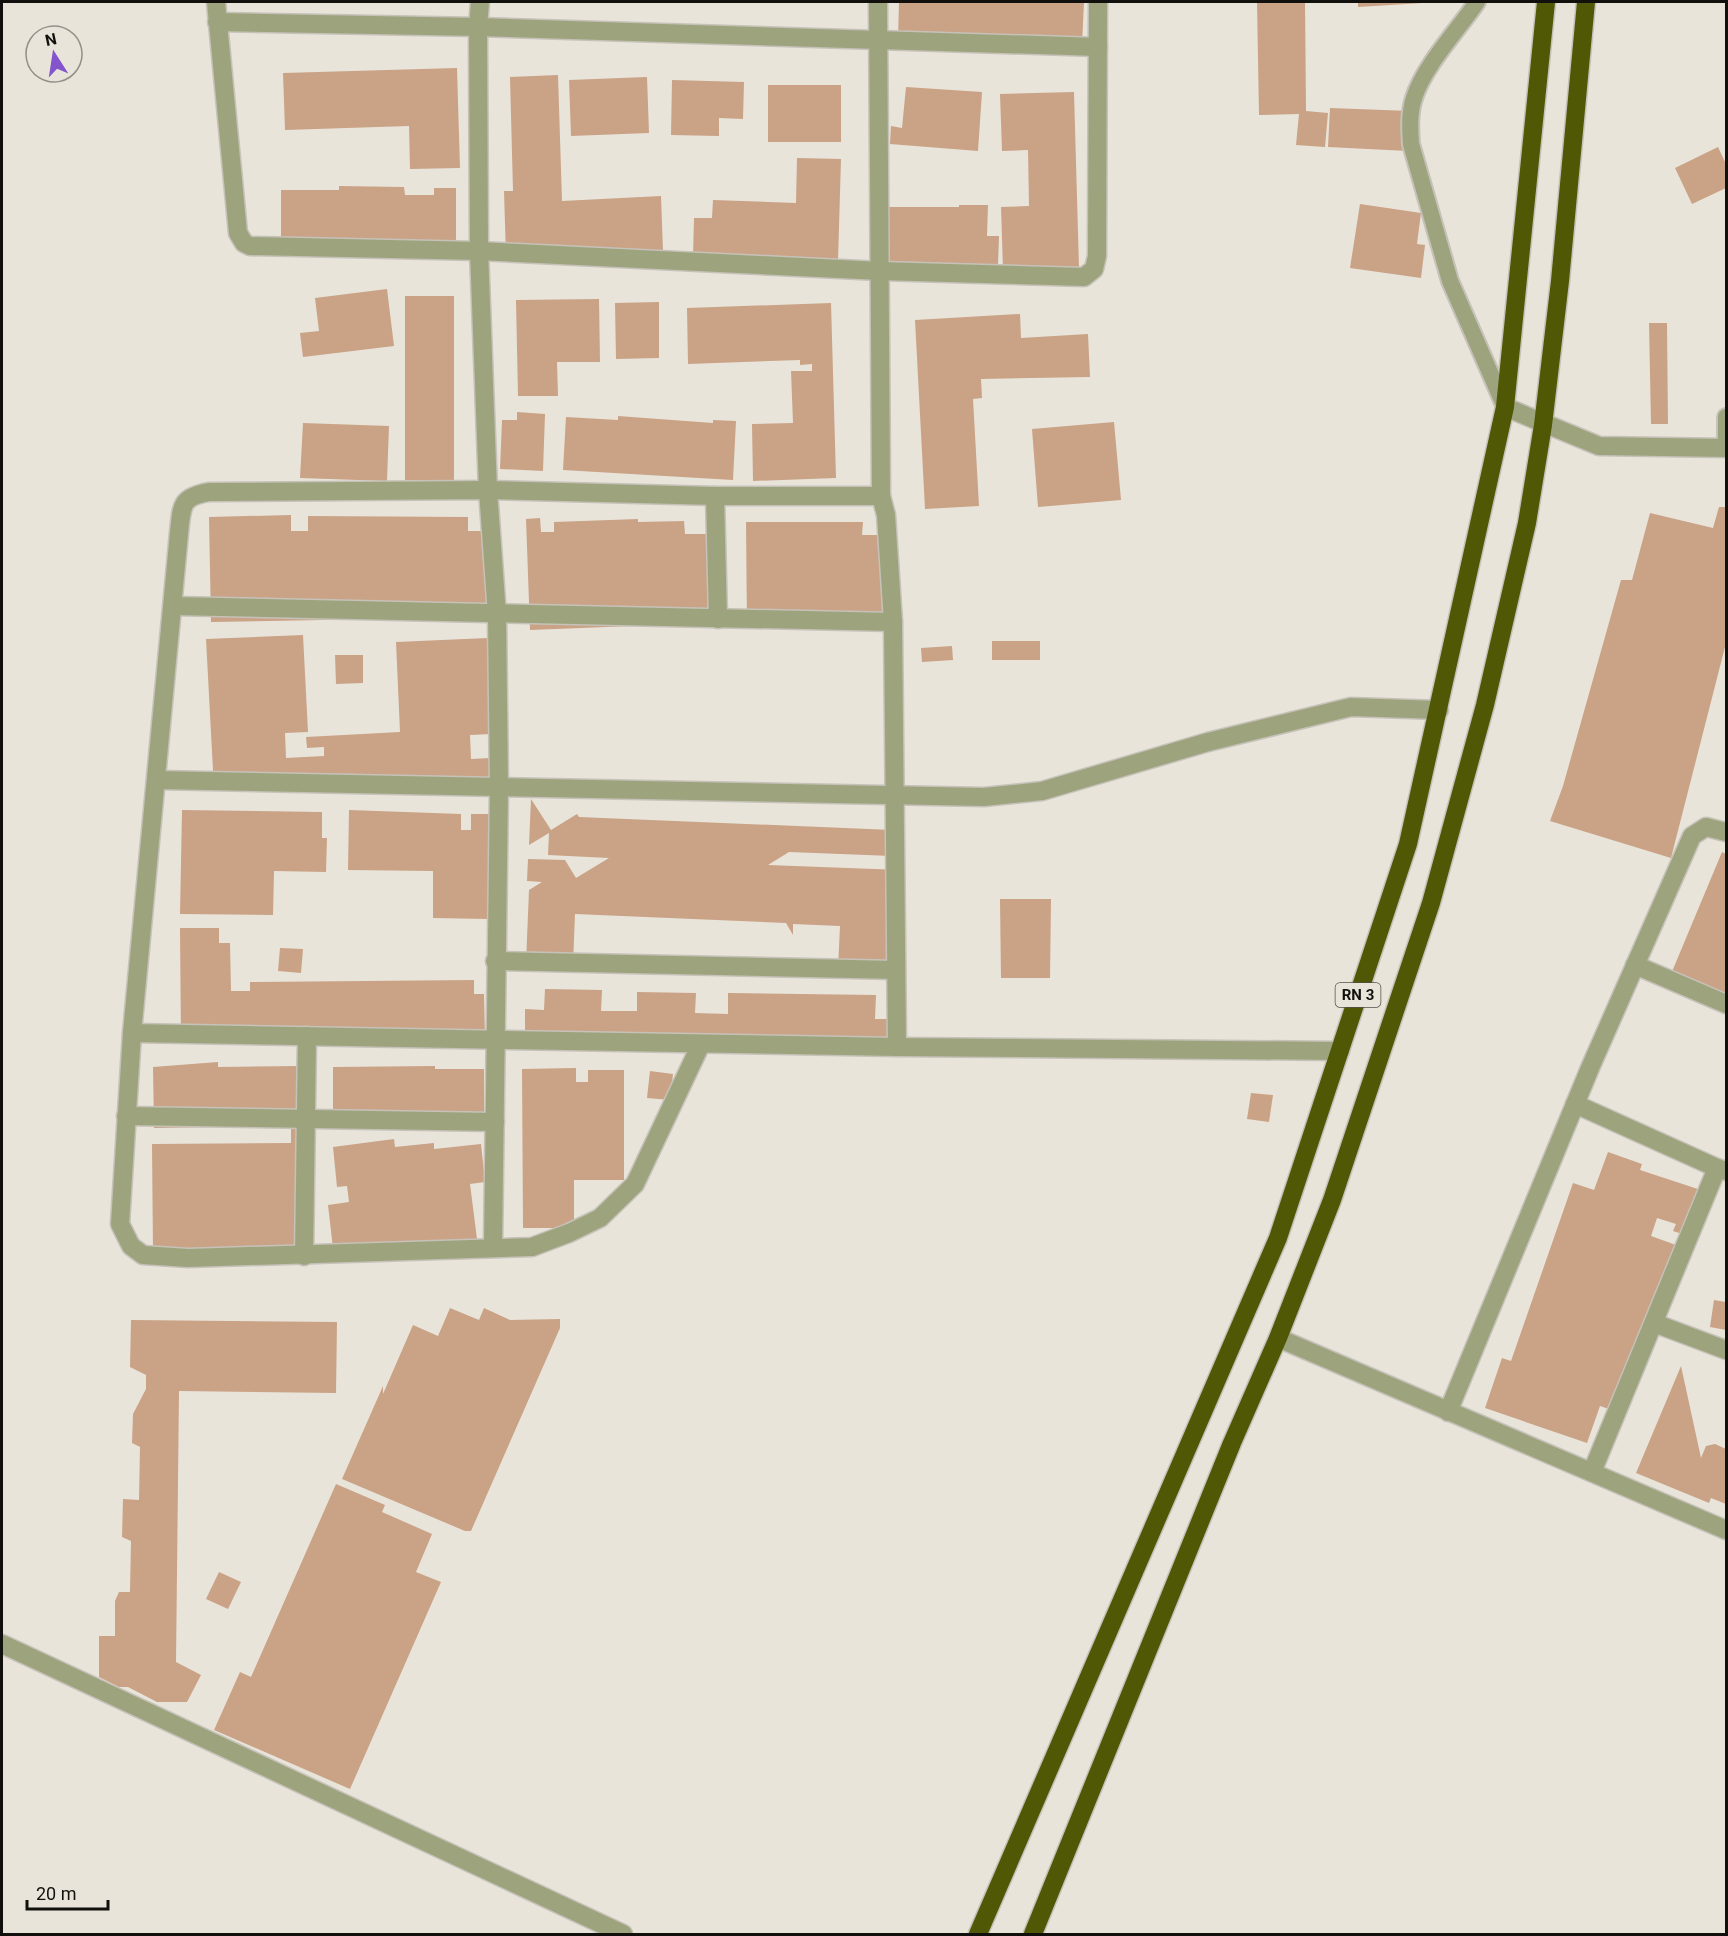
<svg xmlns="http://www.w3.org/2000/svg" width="1728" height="1936" font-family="Roboto,sans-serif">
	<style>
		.building { fill: #caa286 }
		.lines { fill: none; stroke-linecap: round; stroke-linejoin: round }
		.lane-casing { stroke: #c6c2b9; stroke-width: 20 }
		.street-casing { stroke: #c6c2b9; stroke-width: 21 }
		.highway-casing { stroke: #c6c2b9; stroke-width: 21 }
		.lane { stroke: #9da47d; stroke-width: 16 }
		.street { stroke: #9da47d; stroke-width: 18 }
		.highway { stroke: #505805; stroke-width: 18 }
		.labels { text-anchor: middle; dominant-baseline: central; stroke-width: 4.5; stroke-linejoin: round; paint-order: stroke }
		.shield { fill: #e8e4da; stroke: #52504a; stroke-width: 1.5 }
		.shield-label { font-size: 15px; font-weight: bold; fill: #11100c }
	</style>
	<rect width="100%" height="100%" fill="#e8e4da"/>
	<g class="building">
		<polygon points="899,2 1084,2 1082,45 898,40"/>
		<polygon points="1257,2 1305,2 1306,111 1328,113 1325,147 1296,145 1299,114 1259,115"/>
		<polygon points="1358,2 1423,2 1423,3 1358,7"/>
		<polygon points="457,68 460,168 410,169 409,126 285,130 283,73"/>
		<polygon points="558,75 562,201 661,196 663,251 506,257 504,191 513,191 510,77"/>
		<polygon points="647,77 649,133 571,136 569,80"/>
		<polygon points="672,80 744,82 743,119 719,118 719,136 671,135"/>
		<rect x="768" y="85" width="73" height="57"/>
		<polygon points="906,87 982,92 978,151 890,144 891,126 902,128"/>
		<polygon points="1074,92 1079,268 1003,270 1001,207 1029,206 1028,150 1002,151 1000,94"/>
		<polygon points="1330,108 1410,111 1408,151 1328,147"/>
		<polygon points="1718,147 1726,164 1726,188 1692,204 1675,168"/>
		<polygon points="797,158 841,159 838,261 693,257 694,218 712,218 713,200 796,203"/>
		<polygon points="339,186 404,187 405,195 434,195 434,188 456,188 456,247 281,247 281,190 339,190"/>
		<polygon points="1360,204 1421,213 1417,244 1425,245 1421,278 1350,268"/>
		<polygon points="959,205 988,205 987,236 999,236 998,265 887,265 887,207 959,207"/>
		<polygon points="387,289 394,346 303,357 300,333 319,331 315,298"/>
		<rect x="405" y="296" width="49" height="184"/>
		<polygon points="599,299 600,362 557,362 558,396 518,396 516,300"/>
		<polygon points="659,302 659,358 616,359 615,303"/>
		<polygon points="831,303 836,478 753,481 752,424 793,423 791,371 812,371 812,364 800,365 800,360 688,364 687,308"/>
		<polygon points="1020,314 1021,338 1088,334 1090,377 981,379 982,398 973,399 979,506 925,509 915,320"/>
		<polygon points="1649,323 1667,323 1668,424 1651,424"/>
		<polygon points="517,412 545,414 543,471 500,469 502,420 517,420"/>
		<polygon points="618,416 713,423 713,420 736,421 733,480 563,470 566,417 618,420"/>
		<polygon points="1114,422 1121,500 1038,507 1032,429"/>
		<polygon points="303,423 389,426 387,481 300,478"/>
		<polygon points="1719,507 1726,507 1726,643 1671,858 1550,821 1563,786 1621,580 1632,580 1650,513 1713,528"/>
		<polygon points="291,515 291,531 308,531 308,516 468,517 468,531 492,531 491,617 211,622 209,517"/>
		<polygon points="540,518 541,532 554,532 554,522 638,519 638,522 684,521 685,534 706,534 709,623 530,630 526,519"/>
		<polygon points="746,522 863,522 862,535 882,535 883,629 747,629"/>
		<polygon points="303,635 308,732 285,733 286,758 324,756 324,747 307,748 306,737 400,732 396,642 488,638 492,734 470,735 471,759 490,758 491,781 214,789 206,639"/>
		<rect x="992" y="641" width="48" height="19"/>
		<polygon points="952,646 953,660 922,662 921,648"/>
		<polygon points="335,655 363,655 363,683 336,684"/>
		<polygon points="531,799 551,830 577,814 579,817 892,830 892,856 789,852 768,865 901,870 896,972 838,969 840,926 793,924 793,935 786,923 575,914 573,965 526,963 529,890 542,882 527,881 528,859 565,860 576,878 609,858 548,855 549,833 529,845"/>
		<polygon points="182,810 322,812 322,838 327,838 326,872 274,871 273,915 180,914"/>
		<polygon points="349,810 461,814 461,830 471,830 471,814 490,814 488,919 433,918 433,871 348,870"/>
		<polygon points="1722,852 1726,854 1726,997 1671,974"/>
		<polygon points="1000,899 1051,899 1050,978 1001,978"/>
		<polygon points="180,928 219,928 219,943 230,943 231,991 250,991 250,982 474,980 474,994 484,994 485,1039 181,1043"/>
		<polygon points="280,948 303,949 301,973 278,971"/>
		<polygon points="545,989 602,990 601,1011 637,1011 637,992 696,993 695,1013 728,1014 728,993 876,995 875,1019 895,1019 894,1047 525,1041 525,1009 544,1010"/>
		<polygon points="218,1062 218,1067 301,1066 305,1251 153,1253 152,1144 291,1143 291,1126 154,1128 153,1067"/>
		<polygon points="435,1066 435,1069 484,1069 484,1126 333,1127 333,1067"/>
		<polygon points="576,1068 576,1082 588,1082 588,1070 624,1070 624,1180 574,1180 574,1228 523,1228 522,1069"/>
		<polygon points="650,1071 673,1074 670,1100 647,1098"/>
		<polygon points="1251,1093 1273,1095 1269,1122 1247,1119"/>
		<polygon points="394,1139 395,1147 434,1143 434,1149 481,1144 485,1182 470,1184 477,1239 334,1257 328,1205 349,1202 347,1186 337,1187 333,1147"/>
		<polygon points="1608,1152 1642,1164 1640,1170 1710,1193 1694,1238 1673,1231 1676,1224 1657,1218 1651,1236 1676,1245 1618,1412 1600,1406 1587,1443 1485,1408 1502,1358 1511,1361 1573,1183 1594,1190"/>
		<polygon points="1714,1300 1726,1302 1726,1330 1710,1327"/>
		<polygon points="450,1308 479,1320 484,1308 510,1320 560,1319 560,1328 471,1531 465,1531 342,1479 383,1386 383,1394 413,1325 438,1336"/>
		<polygon points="131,1320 337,1322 336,1393 179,1391 176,1662 201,1675 187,1702 157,1702 128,1687 119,1687 99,1677 99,1636 115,1636 115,1601 119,1592 130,1592 131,1541 122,1537 123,1499 139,1500 140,1447 132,1443 133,1414 146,1389 146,1375 130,1367"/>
		<polygon points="1681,1366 1701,1458 1706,1446 1715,1444 1726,1449 1726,1504 1711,1498 1709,1503 1636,1473"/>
		<polygon points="336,1484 385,1505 382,1512 432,1534 416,1572 441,1582 350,1789 214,1730 240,1672 251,1677"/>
		<polygon points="219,1572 241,1582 228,1609 206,1599"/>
	</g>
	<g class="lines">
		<g class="lane-casing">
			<g id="lane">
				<path d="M1477,2C1458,30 1424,66 1414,98C1409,113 1410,129 1411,144L1450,281L1505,407"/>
				<polyline points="1726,447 1726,417"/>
			</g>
		</g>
		<g class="street-casing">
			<g id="street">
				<polyline points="216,2 238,233 244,243 250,246 479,251 880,271 1084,277 1094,269 1097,256 1098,2"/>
				<polyline points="480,2 478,27 479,251 488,490 497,615 499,787 493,1247"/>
				<polyline points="878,2 881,496"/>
				<polyline points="217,22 478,27 1098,47"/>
				<polyline points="1505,407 1599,446 1726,448"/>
				<polyline points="715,496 718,619"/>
				<polyline points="174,606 893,622"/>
				<polyline points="157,780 984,797 1042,791 1208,742 1351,707 1439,710"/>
				<polyline points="495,961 896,970"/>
				<polyline points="1635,965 1726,1004"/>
				<polyline points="132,1033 897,1047 1340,1051"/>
				<path d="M701,1044L635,1184L600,1218L569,1233L532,1247L188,1258L143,1255L131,1246L120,1224L132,1033L179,533C182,506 180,497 209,492L488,490L715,496H881L886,515L893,622L897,1047"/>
				<polyline points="1575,1104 1717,1168"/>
				<polyline points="126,1116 495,1122"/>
				<polyline points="304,1256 307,1036"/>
				<polyline points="1654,1323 1726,1350"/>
				<polyline points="1278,1338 1726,1530"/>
				<polyline points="1448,1412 1590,1068 1692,836 1706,827 1726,832"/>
				<polyline points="1592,1472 1717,1168 1726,1171"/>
				<polyline points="2,1644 623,1934"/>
			</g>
		</g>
		<g class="highway-casing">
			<g id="highway">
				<polyline points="978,1934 1278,1238 1408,844 1505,407 1546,2"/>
				<polyline points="1033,1934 1232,1443 1278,1338 1332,1200 1431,903 1485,705 1527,523 1543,425 1560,281 1586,2"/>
			</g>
		</g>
		<use href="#lane" class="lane"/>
		<use href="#street" class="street"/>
		<use href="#highway" class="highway"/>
	</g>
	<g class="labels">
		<rect class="shield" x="1335.5" y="983" width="45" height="24" rx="4.5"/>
		<g class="shield-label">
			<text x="1358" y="995">RN 3</text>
		</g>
	</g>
	<rect width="1728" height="1936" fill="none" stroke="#11100c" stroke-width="6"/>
	<g transform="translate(54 54) rotate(348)"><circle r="28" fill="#e8e4da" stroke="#928f88" stroke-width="1.5"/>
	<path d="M0-4.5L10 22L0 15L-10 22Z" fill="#8454cd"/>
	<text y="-9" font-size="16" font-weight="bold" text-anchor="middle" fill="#11100c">N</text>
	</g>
	<path d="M27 1900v9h81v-9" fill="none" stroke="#11100c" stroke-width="3"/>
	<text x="36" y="1900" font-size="18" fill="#11100c" stroke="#e8e4da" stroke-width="4.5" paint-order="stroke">20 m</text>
</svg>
